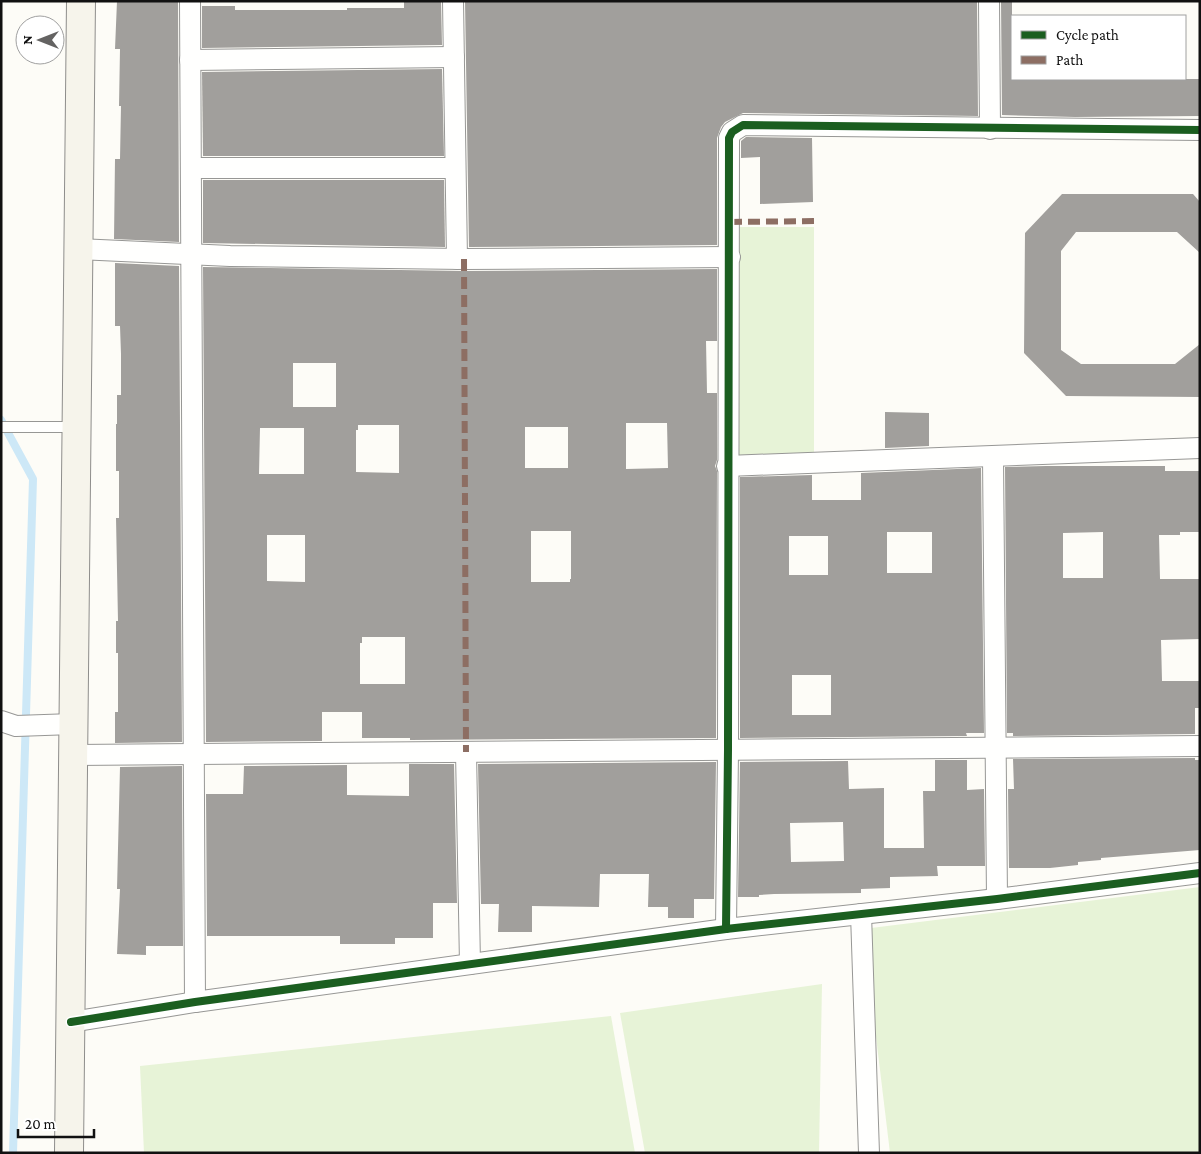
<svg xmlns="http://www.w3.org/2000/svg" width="1201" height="1154" font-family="'Crimson Pro',serif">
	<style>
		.green { fill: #e7f3d7 }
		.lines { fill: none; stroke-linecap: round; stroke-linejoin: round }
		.stream { stroke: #cde8f7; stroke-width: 8 }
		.building { fill: #a19f9c; fill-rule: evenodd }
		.service-casing { stroke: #979795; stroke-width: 12 }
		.minor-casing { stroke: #979795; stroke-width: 22 }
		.secondary-casing { stroke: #8e8d8b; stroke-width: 30 }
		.service { stroke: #fffffe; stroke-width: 10 }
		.minor { stroke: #fffffe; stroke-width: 20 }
		.secondary { stroke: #f6f4eb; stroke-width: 28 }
		.quiet { stroke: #8d6e63; stroke-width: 6; stroke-dasharray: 12 6; stroke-linecap: butt }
		.cycleway-casing { stroke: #fff; stroke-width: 11 }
		.cycleway { stroke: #1b5e20; stroke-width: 8 }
	</style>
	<rect width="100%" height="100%" fill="#fdfcf7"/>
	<g class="green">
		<rect x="738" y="227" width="76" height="229"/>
		<polygon points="1200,887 1200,1153 890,1153 863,929"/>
		<polygon points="822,984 819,1153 645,1153 620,1013"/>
		<polygon points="611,1016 635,1153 144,1153 140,1066"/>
	</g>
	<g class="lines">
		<polyline class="stream" points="1,420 33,479 13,1153"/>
	</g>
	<g class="building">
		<polygon points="117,1 178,1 179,242 114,239 115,159 120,159 121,106 119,106 120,49 115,49"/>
		<polygon points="404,1 441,1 442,45 202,48 202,6 235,6 235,10 347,10 347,8 404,8"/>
		<polygon points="465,1 977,1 978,116 743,113 725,122 721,127 717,138 717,245 469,247"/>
		<polygon points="1001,1 1012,1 1012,79 1200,79 1200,116 1075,117 1002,115"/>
		<polygon points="442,69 444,156 203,156 202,72"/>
		<polygon points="746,137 812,138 813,202 760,204 760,157 741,158 741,141"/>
		<polygon points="203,180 444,180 445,247 203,243"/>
		<polygon points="1062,194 1193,194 1200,202 1200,253 1177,232 1076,232 1061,251 1061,350 1081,364 1175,364 1200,344 1200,397 1066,396 1024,353 1025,233"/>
		<polygon points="115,263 179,266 182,742 115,743 115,712 118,712 118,653 116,653 116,621 118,621 116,518 119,518 119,471 116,471 116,424 117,424 117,395 121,395 121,354 120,326 115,326"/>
		<path d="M203,267L464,271L717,269V341H706L707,393H717V460L715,466L717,471L716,738L410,740V738H362V712H322V741L206,742ZM293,363H336V407H293ZM626,423H667L668,468L626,469ZM358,425H399V473L356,472V430H358ZM525,427H568V468H525ZM260,428H304V474H259ZM531,531H571V579H570V582H531ZM267,535H305V582L267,581ZM362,637H405V684H360V643H362Z"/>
		<polygon points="885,412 929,413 929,446 885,448"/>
		<path d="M1046,466H1165V471H1200L1199,532H1180V535H1159L1160,579H1200V639L1161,640L1162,681H1200V708H1195V734L1013,736V733H1007L1005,467ZM1103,532V578H1063V533Z"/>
		<path d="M981,468L984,733H966L967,736L740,738V477L812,475V500H861V473ZM887,532H932V573H887ZM789,536H828V575H789ZM792,675H831V715H792Z"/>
		<polygon points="1195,758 1195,760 1200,760 1200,850 1101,858 1101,860 1078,862 1078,865 1050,868 1009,868 1008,789 1014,789 1013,759"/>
		<path d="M935,760H967V790L984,789L985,866H937L938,876L890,877V888L861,889V893L774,894L759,895V897H738L740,762L848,761L849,789L884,788V848H924L923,791H935ZM843,822L844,861L791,862L790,823Z"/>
		<polygon points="716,762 714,899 694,899 694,918 668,918 668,907 648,907 649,874 600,874 599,907 532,906 532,932 498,932 499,904 481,904 478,764"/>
		<polygon points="409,764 454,764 457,903 433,903 433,938 395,938 395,944 340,944 340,936 207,936 206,794 243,794 244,766 347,765 347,795 409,796"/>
		<polygon points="182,766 183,946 146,946 146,955 117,954 120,889 117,889 120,767"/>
	</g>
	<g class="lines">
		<g class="service-casing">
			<polyline id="service" points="1,427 75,427"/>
		</g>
		<g class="minor-casing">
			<g id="minor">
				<polyline points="190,1 195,1002"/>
				<polyline points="453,1 457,259"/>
				<polyline points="989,1 990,129"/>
				<polyline points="190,60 454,57"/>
				<polyline points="191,168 455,168"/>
				<polyline points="78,249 230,256 464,259 730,257"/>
				<polyline points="993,457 997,899"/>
				<polyline points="727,466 1200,448"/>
				<polyline points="1,721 16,726 73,724"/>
				<polyline points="466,752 470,964"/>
				<polyline points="74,755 1200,746"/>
				<polyline points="861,914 869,1153"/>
				<polyline points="726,929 728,750 729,138 732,132 743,125 1200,130"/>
				<polyline points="71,1022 195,1002 726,929 997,899 1200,873"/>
			</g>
		</g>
		<g class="secondary-casing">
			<polyline id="secondary" points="69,1153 81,1"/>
		</g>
		<use href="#service" class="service"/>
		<use href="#minor" class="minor"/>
		<use href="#secondary" class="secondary"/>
		<g class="quiet">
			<polyline points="730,222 817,221"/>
			<polyline points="464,259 466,752"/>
		</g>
		<g class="cycleway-casing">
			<g id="cycleway">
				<polyline points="726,929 728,750 729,138 732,132 743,125 1200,130"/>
				<polyline points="71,1022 195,1002 726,929 997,899 1200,873"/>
			</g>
		</g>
		<use href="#cycleway" class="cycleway"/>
	</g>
	<rect width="1201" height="1154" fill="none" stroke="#111111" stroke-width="5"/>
	<rect x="1011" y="15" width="175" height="65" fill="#ffffff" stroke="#a0a0a0"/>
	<rect x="1021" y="31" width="25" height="8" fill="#1b5e20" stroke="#a0a0a0"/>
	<text x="1056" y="40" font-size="15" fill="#111111">Cycle path</text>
	<rect x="1021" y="56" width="25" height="8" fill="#8d6e63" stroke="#a0a0a0"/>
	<text x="1056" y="65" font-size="15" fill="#111111">Path</text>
	<g transform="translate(40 40) rotate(270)"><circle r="24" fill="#ffffff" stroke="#a0a0a0"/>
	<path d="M0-4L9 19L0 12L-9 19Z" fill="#646362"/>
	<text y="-8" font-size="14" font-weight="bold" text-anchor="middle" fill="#111111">N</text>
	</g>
	<path d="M18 1129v8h76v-8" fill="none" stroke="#111111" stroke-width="2.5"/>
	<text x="25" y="1129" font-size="15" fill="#111111" stroke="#ffffff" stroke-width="4" paint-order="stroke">20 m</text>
</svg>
